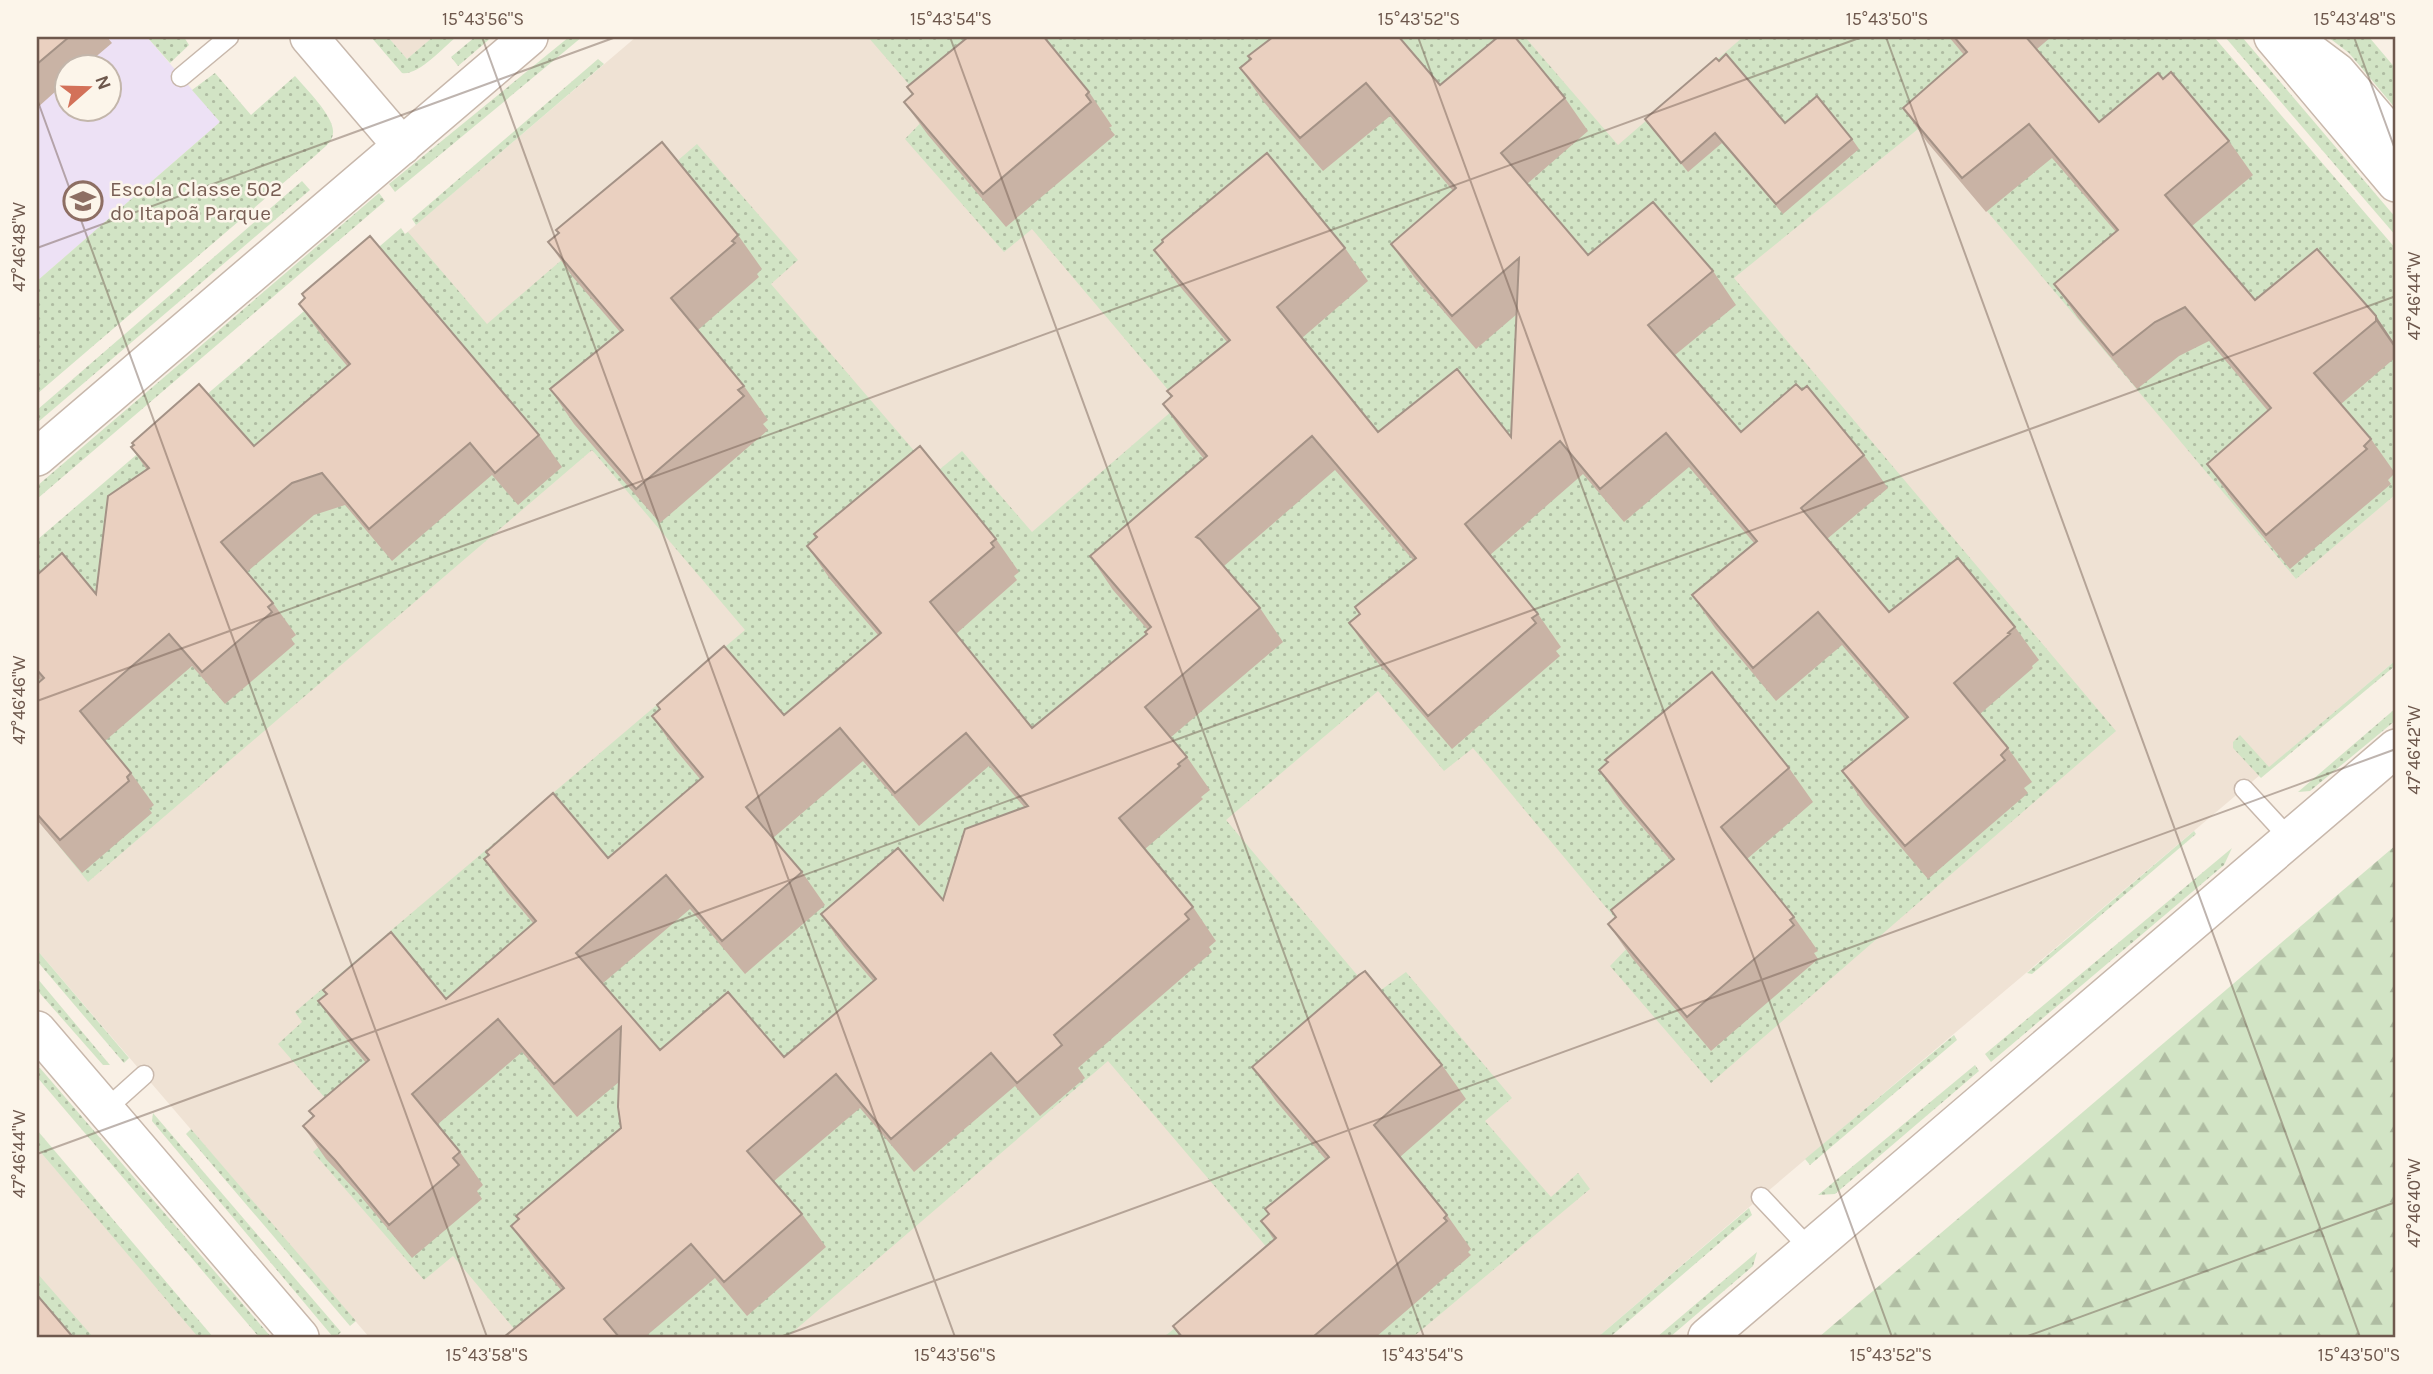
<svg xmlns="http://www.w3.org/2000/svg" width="2433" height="1374" font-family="Karla,sans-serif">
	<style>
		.residential { fill: #efe2d4 }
		.education { fill: #ede1f5; fill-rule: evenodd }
		.green { fill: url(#green-dots) }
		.forest { fill: url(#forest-firs) }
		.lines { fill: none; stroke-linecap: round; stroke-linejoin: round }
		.service-casing { stroke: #c8b8ac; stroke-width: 21 }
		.minor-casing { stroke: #c8b8ac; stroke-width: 40 }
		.service { stroke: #fff; stroke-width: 18 }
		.minor { stroke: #fff; stroke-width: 37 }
		.wall { fill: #c9b3a5; fill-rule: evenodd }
		.shaded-wall { fill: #a49286 }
		.building { fill: #ead0c0; stroke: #a49286; stroke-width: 2; fill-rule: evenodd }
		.ticks { fill: none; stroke: #6e584d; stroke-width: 2; stroke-opacity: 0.45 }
		.labels { text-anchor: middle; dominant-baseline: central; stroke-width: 5; stroke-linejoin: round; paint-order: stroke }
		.education-label { font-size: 21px; fill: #785e54; stroke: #fcf5ea; text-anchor: start }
		.neatline { fill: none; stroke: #6e584d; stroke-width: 2.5 }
		.ticks-label { font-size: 18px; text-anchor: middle; fill: #6e584d }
	</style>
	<defs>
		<pattern id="green-dots" width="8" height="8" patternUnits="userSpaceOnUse" patternTransform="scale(1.75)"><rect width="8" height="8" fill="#d2e4c5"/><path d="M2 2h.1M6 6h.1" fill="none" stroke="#afbca2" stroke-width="1.8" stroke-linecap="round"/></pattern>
		<pattern id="forest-firs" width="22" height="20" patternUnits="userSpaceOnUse" patternTransform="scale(1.75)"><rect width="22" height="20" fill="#d2e4c5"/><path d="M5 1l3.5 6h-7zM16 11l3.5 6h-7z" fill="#afbca2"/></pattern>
	</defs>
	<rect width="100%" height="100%" fill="#f9f0e5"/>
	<g class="residential">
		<polygon points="388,37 434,37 407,59"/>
		<polygon points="636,37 2164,37 2396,309 2396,660 1761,1197 1598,1337 369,1337 37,950 37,548"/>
		<polygon points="37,1148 199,1337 37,1337"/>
	</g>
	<path class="education" d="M37,37H147L220,122L37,281ZM66,66H108V108H66Z"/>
	<g class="green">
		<polygon points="147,37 184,37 189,45 170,63"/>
		<path d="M371,37H388L407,59L433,37H456C443,48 418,76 402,73Z"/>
		<polygon points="475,37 492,37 458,66 451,57"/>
		<polygon points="569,37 582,37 395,192 389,184"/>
		<polygon points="868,37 1525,37 1618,145 1743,37 2214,37 2396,249 2396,494 2296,579 1918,129 1734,278 2116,731 1711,1083 1610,966 1634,941 1473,748 1444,771 1378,691 1226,820 1374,995 1406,972 1512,1098 1485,1121 1551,1197 1578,1173 1590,1189 1413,1337 1164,1337 1269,1250 1108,1061 787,1337 521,1337 453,1256 424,1280 313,1152 346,1122 278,1044 302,1022 295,1012 745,630 592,450 88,882 37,819 37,540 401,228 405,234 408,232 487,324 697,144 798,260 771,284 934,474 962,451 1032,532 1180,404 1032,229 1004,252 905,139 932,111"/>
		<polygon points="2225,37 2242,37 2396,218 2396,236"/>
		<polygon points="2328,37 2369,37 2396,69 2396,109 2349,53"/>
		<polygon points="598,59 604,64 416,225 412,219"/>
		<path d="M215,73L251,115L295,76C305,88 335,117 333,133C333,142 322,149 316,155L37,394V281L220,122L192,90Z"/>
		<polygon points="302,181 310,190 37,423 37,410"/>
		<polygon points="379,193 385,201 37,499 37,486"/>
		<polygon points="2396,660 2396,665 2261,778 2233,748 2233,742 2240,735 2269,767"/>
		<polygon points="2396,708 2396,720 2310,791 2298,792"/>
		<polygon points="2194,831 2196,834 2032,974 2027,973"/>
		<polygon points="2232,848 2224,865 1991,1062 1985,1054"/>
		<polygon points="37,950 129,1058 124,1063 37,961"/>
		<polygon points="37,978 110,1065 103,1065 37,990"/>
		<polygon points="1954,1035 1957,1040 1810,1165 1805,1159"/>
		<polygon points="1975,1065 1979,1071 1835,1194 1818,1195"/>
		<polygon points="37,1068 40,1068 271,1337 259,1337 37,1077"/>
		<polygon points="153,1113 341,1332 336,1337 333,1337 152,1121"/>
		<polygon points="191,1129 356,1321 350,1326 186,1134"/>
		<polygon points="37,1130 213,1337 198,1337 37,1148"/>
		<polygon points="1749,1208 1752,1215 1610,1337 1598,1337"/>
		<polygon points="1757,1252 1753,1266 1670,1337 1657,1337"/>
		<polygon points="37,1273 93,1337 37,1337"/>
	</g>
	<polygon class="forest" points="2396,845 2396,1337 1819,1337"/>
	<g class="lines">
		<g class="service-casing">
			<g id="service">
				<polyline points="181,77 229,37"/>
				<polyline points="2244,789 2290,839"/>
				<polyline points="105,1110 144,1075"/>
				<polyline points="1761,1197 1810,1249"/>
			</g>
		</g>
		<g class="minor-casing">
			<g id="minor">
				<polyline points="309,37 402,146"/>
				<polyline points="2273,37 2396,183"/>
				<polyline points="2297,42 2337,72 2396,141"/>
				<polyline points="37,457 529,37"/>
				<polyline points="37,1030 300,1337"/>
				<polyline points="1707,1337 2396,748"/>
			</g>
		</g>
		<use href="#service" class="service"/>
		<use href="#minor" class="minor"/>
	</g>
	<g class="wall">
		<polygon points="37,37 107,37 112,43 85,66 66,66 66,82 37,108"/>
		<polygon points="966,37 1044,37 1089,92 1112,126 1109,128 1115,135 1006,227 928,135 904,102 913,95 907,87 967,38"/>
		<polygon points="1949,37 2051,37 2037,49 2099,122 2163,79 2229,141 2253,175 2192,226 2255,300 2376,316 2396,346 2396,357 2341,404 2371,439 2395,473 2388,480 2391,484 2290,569 2231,498 2207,464 2268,411 2209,341 2179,356 2137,389 2078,318 2054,284 2116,232 2052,158 1986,212 1927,142 1903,108 1964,55"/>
		<path d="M1248,56L1440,85L1565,98L1588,131L1527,184L1588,255L1713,271L1736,305L1675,355L1741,432L1864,455L1888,488L1827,539L1889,612L2015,627L2039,660L2032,666L2033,668L1980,714L2008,748L2032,782L2024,788L2028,793L1928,879L1865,805L1842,771L1905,719L1842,645L1776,701L1715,628L1692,595L1754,543L1689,467L1624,522L1583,474L1490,555L1538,614L1561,647L1556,651L1560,656L1452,749L1372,656L1349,623L1360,614L1413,560L1335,470L1224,566L1260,608L1283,642L1170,738L1187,757L1210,790L1201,797L1203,799L1145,849L1193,907L1216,941L1209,947L1212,952L1078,1068L1085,1078L1040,1116L1015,1086L914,1172L860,1108L774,1181L802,1214L826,1247L747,1316L715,1278L645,1337H504L561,1290L535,1259L511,1226L518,1219L516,1216L621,1128L619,1082L577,1117L522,1052L437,1125L460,1152L483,1185L477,1191L482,1199L412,1258L358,1193L326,1159L303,1126L366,1063L342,1034L318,1001L326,995L323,990L446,999L533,923L507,892L484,859L608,858L700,779L675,749L652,716L784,715L878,635L830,579L807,546L996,539L1019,572L1014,576L1017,580L956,634L1032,728L1147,634L1148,630L1113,590L1090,556L1204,459L1186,437L1163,404L1171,397L1167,391L1227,342L1177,283L1154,250L1345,248L1368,281L1302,338L1378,432L1511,437L1517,314L1476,349L1414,277L1391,244L1453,191L1390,116L1323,171L1263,101L1240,68L1250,59ZM863,761L919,826L989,766L1025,808L943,900L821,914L844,947L873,981L784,1057L660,1050L602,984L690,909L745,974L825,905L802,872L773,838Z"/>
		<polygon points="1645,119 1785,123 1852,139 1859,149 1783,214 1722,143 1688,172"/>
		<polygon points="738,235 762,269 757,274 759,277 698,330 744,386 768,420 763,424 768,430 660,523 574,424 550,389 620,332 572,276 548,242"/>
		<polygon points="299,304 539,435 562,467 518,505 492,475 392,561 345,505 314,515 247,572 273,603 296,635 291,639 295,644 225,704 192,666 105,741 131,773 154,805 149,809 152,813 82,873 37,820 37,684 41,681 37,676 37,575 96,594 147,470 131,447 254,446 348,367 322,336"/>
		<polygon points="1605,760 1789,768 1813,802 1747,859 1794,917 1818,951 1814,953 1818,959 1711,1051 1632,958 1608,924 1671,861 1623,804 1599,770 1607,763"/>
		<polygon points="1442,1065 1466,1099 1400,1157 1447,1215 1471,1249 1468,1252 1471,1255 1376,1337 1180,1337 1173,1326 1274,1240 1261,1221 1268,1214 1265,1209 1326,1160 1276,1101 1252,1067"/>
	</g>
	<polygon class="shaded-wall" points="2376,316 2396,346 2396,350 2376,321"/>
	<g class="building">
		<polygon points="37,37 69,37 37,64"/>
		<polygon points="968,37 1044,37 1089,92 1086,95 1091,102 983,194 904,102 913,94 907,87"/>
		<path d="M1273,37H1399L1440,85L1498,37H1515L1565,98L1501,153L1588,255L1653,202L1713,271L1648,325L1741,432L1796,384L1802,390L1807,386L1864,455L1801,508L1889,612L1958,558L2015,627L2008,633L2010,634L1954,683L2008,748L2001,755L2005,760L1905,846L1842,771L1908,717L1818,612L1753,668L1692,595L1757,541L1666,433L1600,489L1560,441L1465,524L1538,614L1532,618L1536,623L1428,716L1349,623L1360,614L1355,607L1416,558L1312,436L1196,537L1200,539L1260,608L1145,707L1187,757L1178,764L1180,766L1119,818L1193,907L1185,914L1189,919L1054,1035L1062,1045L1017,1083L991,1053L891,1139L836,1074L747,1151L802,1214L724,1282L691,1244L604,1319L619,1337H504L564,1288L511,1226L519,1219L516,1216L621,1128L618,1107L621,1027L554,1084L498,1019L412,1094L460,1152L453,1158L459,1165L389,1225L335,1160L303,1126L314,1116L309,1111L369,1060L318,1001L327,994L323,990L391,932L446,999L536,921L484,859L489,855L486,852L553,793L608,858L703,777L652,716L660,709L657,705L724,646L784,715L881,633L807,546L817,537L814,534L920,446L996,539L991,543L994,547L930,602L1032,728L1147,634L1145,632L1151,627L1090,556L1207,456L1163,404L1172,396L1167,391L1230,340L1154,250L1163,242L1162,240L1267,153L1345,248L1277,307L1378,432L1457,369L1511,437L1519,258L1452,316L1391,244L1456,188L1366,83L1300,138L1240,68L1251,59L1248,56ZM840,728L895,793L966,733L1028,806L965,829L943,900L898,848L821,914L876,979L784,1057L728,992L660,1050L576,953L666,875L722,941L802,872L746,807Z"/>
		<polygon points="1954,37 2026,37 2099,122 2158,73 2163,79 2171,72 2229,141 2165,195 2255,300 2317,249 2376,316 2376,321 2314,373 2371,439 2364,446 2367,449 2266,535 2207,464 2271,408 2185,307 2155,322 2113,355 2054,284 2118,230 2029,124 1962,178 1903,108 1967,52"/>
		<polygon points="1726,54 1785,123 1817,96 1852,139 1776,204 1715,133 1681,163 1645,119 1716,58 1719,61"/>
		<polygon points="662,142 738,235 732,241 735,243 671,298 744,386 738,390 744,396 636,489 550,389 623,330 548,242 559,233 556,230"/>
		<polygon points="370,236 539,435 495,473 470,443 369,529 322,473 292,483 221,542 273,603 268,607 272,612 202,672 169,634 80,711 131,773 127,777 129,781 60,840 37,814 37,684 44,678 37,670 37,575 62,553 96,594 108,496 149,468 131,447 134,445 132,443 199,384 254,446 350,364 299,304 305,298 302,294"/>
		<polygon points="1712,672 1789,768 1721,827 1794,917 1790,920 1794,925 1687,1017 1608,924 1616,917 1611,910 1674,859 1599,770 1608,762 1605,760"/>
		<polygon points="1365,971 1442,1065 1374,1125 1447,1215 1444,1218 1447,1221 1313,1337 1182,1337 1173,1326 1276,1238 1261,1221 1269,1214 1265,1209 1329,1157 1252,1067 1359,975"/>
		<polygon points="37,1295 72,1336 70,1337 37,1337"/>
	</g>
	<path class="ticks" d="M482,37L955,1337M950,37L1424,1337M1418,37L1892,1337M1886,37L2360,1337M2354,37L2396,152M37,99L487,1337M37,248L616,37M37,701L1862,37M37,1154L2396,296M780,1337L2396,749M2025,1337L2396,1202"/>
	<defs>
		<g id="school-ring" transform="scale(2.0125)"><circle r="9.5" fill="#fcf5ea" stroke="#8d6e63" stroke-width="1.5"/><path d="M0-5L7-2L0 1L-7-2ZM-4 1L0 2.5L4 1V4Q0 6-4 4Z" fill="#8d6e63"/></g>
	</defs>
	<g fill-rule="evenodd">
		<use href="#school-ring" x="83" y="201"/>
	</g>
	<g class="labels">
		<g class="education-label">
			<text x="110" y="189">Escola Classe 502<tspan x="110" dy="24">do Itapoã Parque</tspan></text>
		</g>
	</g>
	<rect width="2433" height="1374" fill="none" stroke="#fcf5ea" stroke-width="77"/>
	<g transform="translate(88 88) rotate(70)"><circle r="33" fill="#fcf5ea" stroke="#c3b6ab" stroke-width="2"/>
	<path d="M0-5L12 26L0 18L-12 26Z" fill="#d37159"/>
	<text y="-10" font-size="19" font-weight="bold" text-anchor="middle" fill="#6e584d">N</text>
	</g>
	<rect x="38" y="38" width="2356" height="1298" class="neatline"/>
	<g class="ticks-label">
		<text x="483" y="25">15°43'56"S</text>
		<text x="951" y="25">15°43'54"S</text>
		<text x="1419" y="25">15°43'52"S</text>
		<text x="1887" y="25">15°43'50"S</text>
		<text x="2355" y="25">15°43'48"S</text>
		<text transform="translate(19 247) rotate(-90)" y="6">47°46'48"W</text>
		<text transform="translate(2414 296) rotate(-90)" y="6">47°46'44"W</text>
		<text transform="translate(19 700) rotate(-90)" y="6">47°46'46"W</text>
		<text transform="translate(2414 750) rotate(-90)" y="6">47°46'42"W</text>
		<text transform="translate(19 1154) rotate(-90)" y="6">47°46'44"W</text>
		<text transform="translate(2414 1203) rotate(-90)" y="6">47°46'40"W</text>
		<text x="487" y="1361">15°43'58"S</text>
		<text x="955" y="1361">15°43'56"S</text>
		<text x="1423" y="1361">15°43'54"S</text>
		<text x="1891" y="1361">15°43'52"S</text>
		<text x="2359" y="1361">15°43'50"S</text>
	</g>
</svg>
